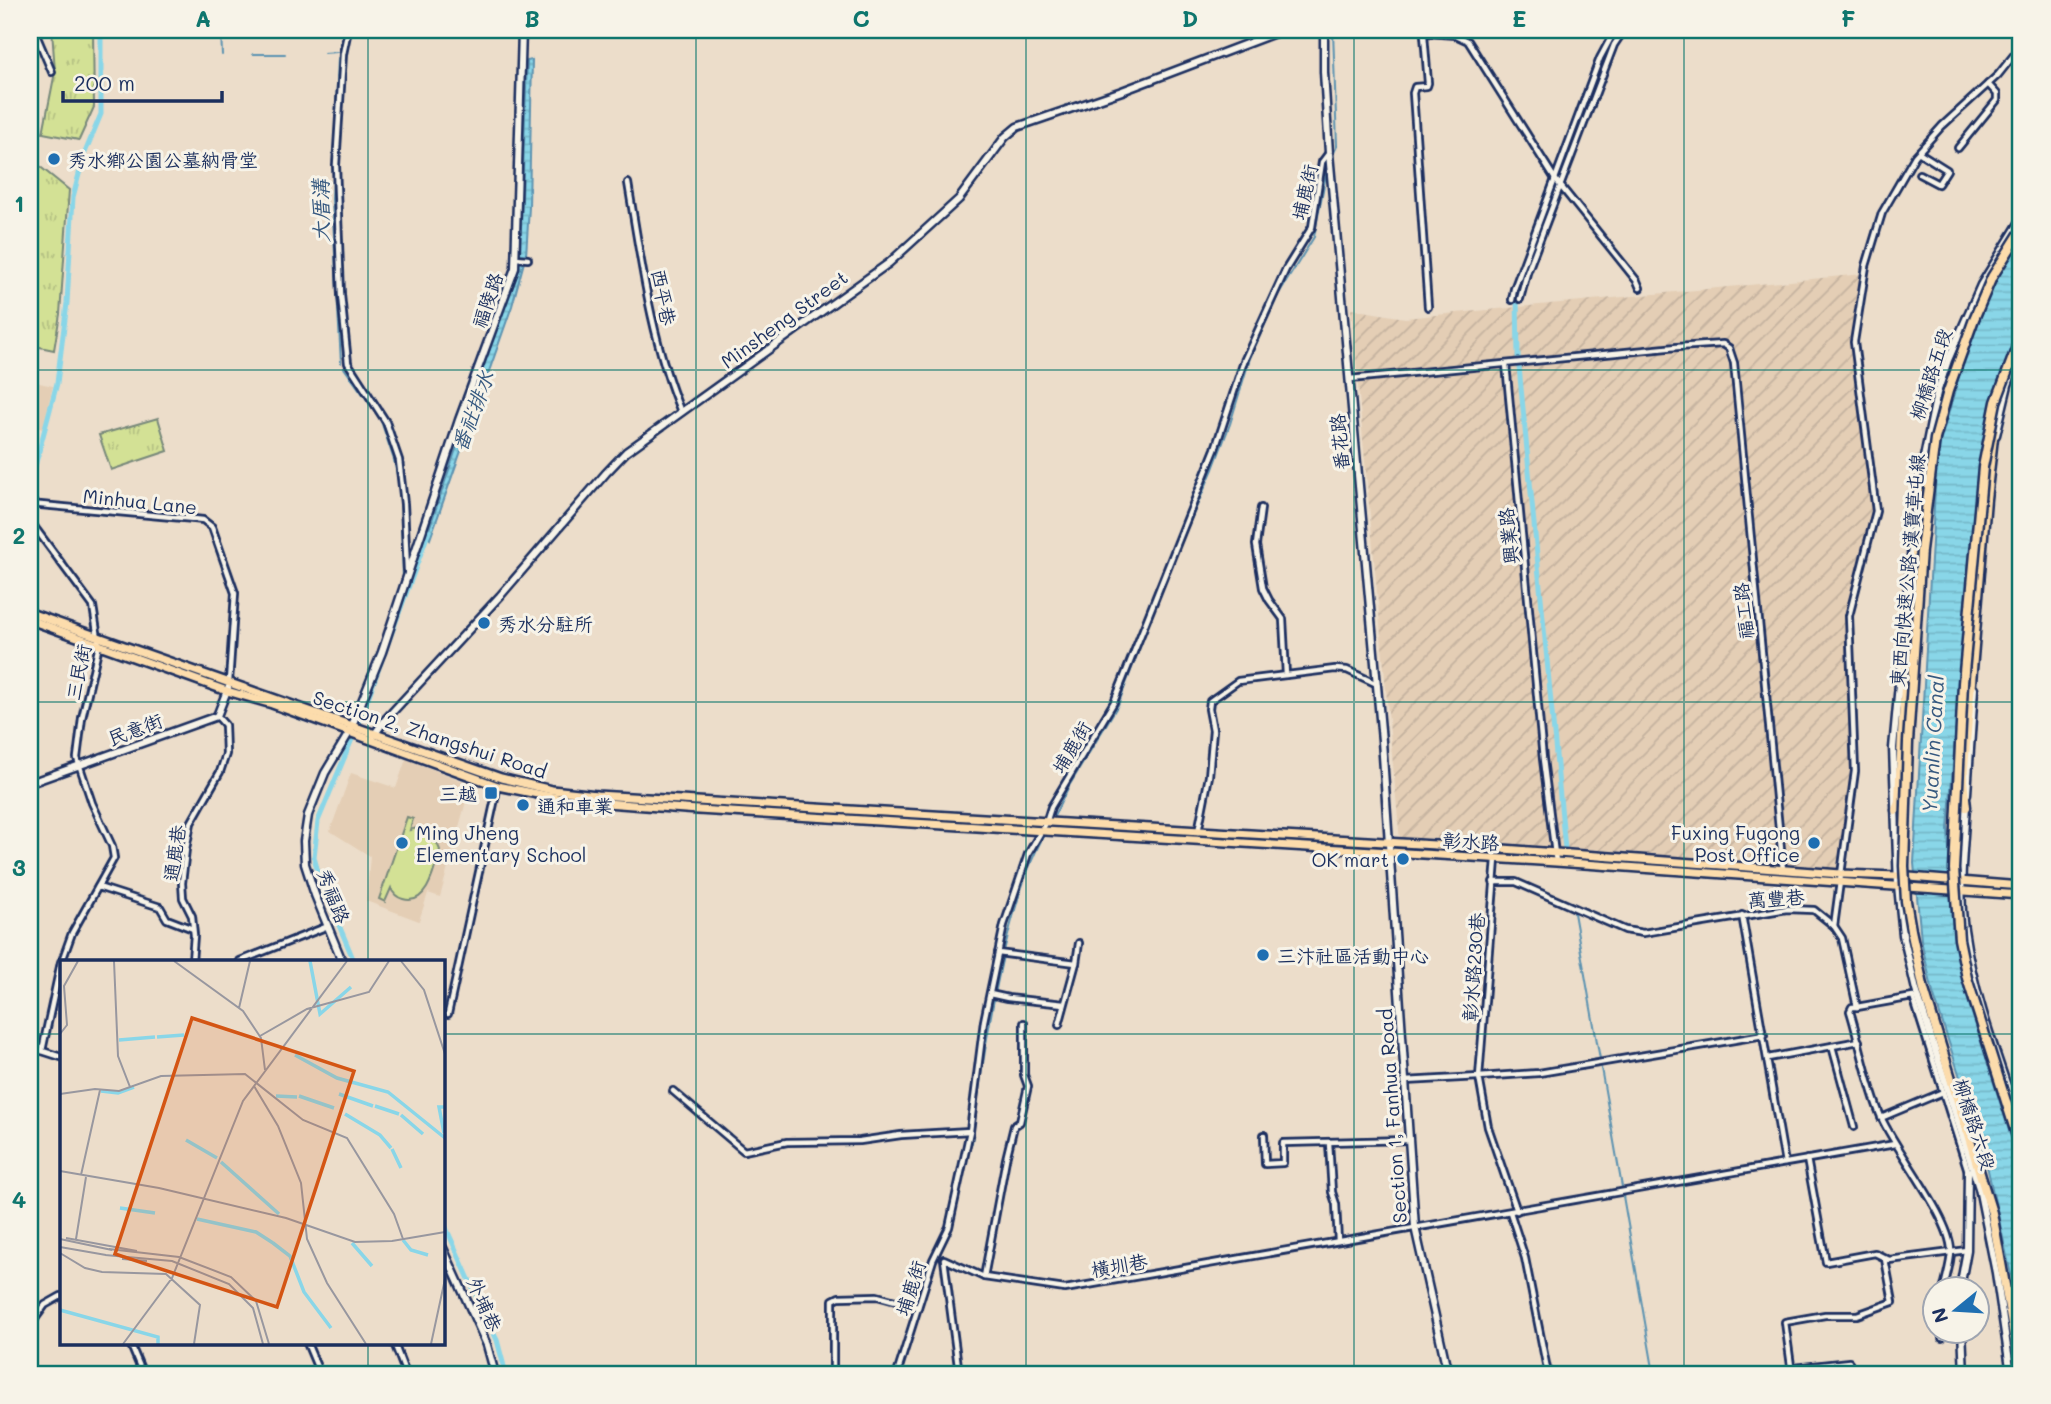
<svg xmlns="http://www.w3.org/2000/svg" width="2051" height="1404" font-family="Mali,'LXGW WenKai TC',sans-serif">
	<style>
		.built { fill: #e4ceb5 }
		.industrial { fill: url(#industrial-furrows) }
		.grass { fill: url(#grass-tufts); stroke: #77887a; stroke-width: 2 }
		.pitch { fill: #d3e195; stroke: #77887a; stroke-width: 2 }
		.water { fill: url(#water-rules); stroke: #5d93b1; stroke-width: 2 }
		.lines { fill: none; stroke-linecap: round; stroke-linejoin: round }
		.stream { stroke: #5d93b1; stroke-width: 2 }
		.canal { stroke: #89d6e8; stroke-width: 5 }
		.street-casing { stroke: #1b2f5e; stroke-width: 10 }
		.secondary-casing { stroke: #1b2f5e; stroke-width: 11 }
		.primary-casing { stroke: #1b2f5e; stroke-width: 12 }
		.highway-casing { stroke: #1b2f5e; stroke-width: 13 }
		.street { stroke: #f7f3e8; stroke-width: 4.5 }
		.secondary { stroke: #f7f3e8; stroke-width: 6 }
		.primary { stroke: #fcdcac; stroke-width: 7 }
		.highway { stroke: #fcdcac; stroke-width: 8 }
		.highway-bridge-casing { stroke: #1b2f5e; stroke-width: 13; stroke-linecap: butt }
		.highway-bridge { stroke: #fcdcac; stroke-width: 8 }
		.grid { fill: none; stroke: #0f766e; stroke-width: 2; stroke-opacity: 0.55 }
		.poi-dot { fill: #1f6fb2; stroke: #f7f3e8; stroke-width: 2.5 }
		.labels { text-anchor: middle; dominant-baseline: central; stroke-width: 6; stroke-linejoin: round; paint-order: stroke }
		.poi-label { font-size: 19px; fill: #1b2f5e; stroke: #f7f3e8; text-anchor: start }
		.street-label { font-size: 19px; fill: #1b2f5e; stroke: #f7f3e8 }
		.water-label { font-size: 21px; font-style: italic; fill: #365980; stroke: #f7f3e8 }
		.inset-river { fill: none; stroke: #89d6e8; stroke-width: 3.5 }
		.inset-road { fill: none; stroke: #98979f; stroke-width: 2 }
		.view { fill: #d45514; fill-opacity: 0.15; stroke: #d45514; stroke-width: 3.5 }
		.inset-edge { fill: none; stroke: #1b2f5e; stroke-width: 3.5 }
		.neatline { fill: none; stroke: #0f766e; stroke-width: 2.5 }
		.grid-label { font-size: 23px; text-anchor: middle; font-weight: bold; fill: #0f766e }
	</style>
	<defs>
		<pattern id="industrial-furrows" width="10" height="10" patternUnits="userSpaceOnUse" patternTransform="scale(1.75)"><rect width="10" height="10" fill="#e4ceb5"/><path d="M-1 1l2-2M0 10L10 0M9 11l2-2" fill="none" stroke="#c3b19e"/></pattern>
		<pattern id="grass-tufts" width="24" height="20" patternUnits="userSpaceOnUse" patternTransform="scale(1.75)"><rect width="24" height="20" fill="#d3e195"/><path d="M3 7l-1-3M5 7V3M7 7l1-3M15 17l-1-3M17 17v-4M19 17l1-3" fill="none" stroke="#b5c183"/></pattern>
		<pattern id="water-rules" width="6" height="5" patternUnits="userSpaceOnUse" patternTransform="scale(1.75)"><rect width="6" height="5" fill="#89d6e8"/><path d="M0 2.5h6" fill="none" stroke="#76b8c9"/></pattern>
	</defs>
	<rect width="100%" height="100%" fill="#ecddca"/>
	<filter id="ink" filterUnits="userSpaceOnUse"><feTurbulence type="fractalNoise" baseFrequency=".0143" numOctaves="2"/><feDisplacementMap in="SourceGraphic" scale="14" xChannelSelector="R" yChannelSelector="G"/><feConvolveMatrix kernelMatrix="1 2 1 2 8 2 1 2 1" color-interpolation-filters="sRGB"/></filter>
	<g filter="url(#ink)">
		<g class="built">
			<polygon points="30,381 53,386 43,429 30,426"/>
			<polygon points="406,759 465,782 468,794 440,897 428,893 419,921 366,901 370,856 330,831 351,773 396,788"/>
		</g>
		<polygon class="industrial" points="1863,274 1851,338 1873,503 1874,522 1848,612 1854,771 1839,870 1400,841 1351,309 1405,318"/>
		<g class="grass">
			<polygon points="52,30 93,30 94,107 79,140 43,133 55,72"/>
			<polygon points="38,165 69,190 60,314 54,350 30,345 30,188"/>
			<polygon points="158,418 168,451 111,470 99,435"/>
		</g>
		<path class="pitch" d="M407,817L413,819L410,830L420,827L432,831L440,850C435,867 428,907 403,899C396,897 393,894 391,888L385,902L379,899Z"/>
		<g class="water">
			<polygon points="532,60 529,207 526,256 520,255 527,61"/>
			<polygon points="2021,239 2021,323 2002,372 1984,445 1968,569 1948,829 1953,935 1966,994 2021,1169 2021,1320 1984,1152 1933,993 1921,940 1914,863 1937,453 1964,358 2001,266"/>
			<polygon points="519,262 524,262 512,306 430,539 427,535"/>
		</g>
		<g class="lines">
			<g class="stream">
				<polyline points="221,30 222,55"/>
				<polyline points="324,53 337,52"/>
				<polyline points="339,53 344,30"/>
				<polyline points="253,54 285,54"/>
				<polyline points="338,58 332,199 341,363"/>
				<polyline points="1594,91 1615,34"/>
				<polyline points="1332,157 1337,146 1333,30"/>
				<polyline points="344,368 380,418 394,460 400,490 403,578"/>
				<polyline points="1053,818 1069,786 1118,705 1169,570 1213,469 1230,424 1250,358 1278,295 1314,237 1327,169"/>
				<polyline points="1574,913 1600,1059"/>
				<polyline points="1601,1068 1622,1187"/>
				<path d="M972,1143C980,1077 990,1012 1005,947C1015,908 1025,870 1044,835"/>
				<polyline points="1623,1196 1654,1374"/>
			</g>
			<g class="canal">
				<polyline points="1523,281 1517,297 1518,356 1565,849"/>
				<polyline points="30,485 57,383 67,303 73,197 84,155 101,114 101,30"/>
				<polyline points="354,961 320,880 314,857 318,821 360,720 429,531"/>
				<polyline points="443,1221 473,1288"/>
				<polyline points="476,1297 497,1340 506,1374"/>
			</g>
			<g class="street-casing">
				<g id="street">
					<polyline points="34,30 52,72"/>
					<polyline points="348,30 343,54 336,165 341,295 348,363 386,422 399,460 404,504 407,570"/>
					<polyline points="1958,148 1997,100 1997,94 1988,84"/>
					<polyline points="1919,174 1938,184 1947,170 1920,153"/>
					<path d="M628,183C641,260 651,340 681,412"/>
					<polyline points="516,258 528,259"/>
					<polyline points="1520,299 1527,273 1614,45 1624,30"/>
					<polyline points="1512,300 1514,289 1600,58 1615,30"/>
					<polyline points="1428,307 1413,93 1415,87 1427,86 1428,83 1424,35 1427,33 1455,35 1468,41 1555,179 1637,281 1640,288"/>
					<polyline points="1506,364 1543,759 1556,862"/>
					<polyline points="1350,379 1677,347 1723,344 1729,348 1734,363 1783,870"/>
					<polyline points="30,504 194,519 203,520 212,527 235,593 229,682"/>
					<polyline points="1261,508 1256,545 1263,588 1269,600 1283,619 1286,675"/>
					<polyline points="30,521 93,606 99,645 82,718 77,758 92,803 112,846 114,858 72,933 62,961"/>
					<polyline points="1198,832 1209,776 1213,730 1209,709 1210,701 1238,681 1335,669 1347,670 1377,684"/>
					<path d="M1493,882H1516L1625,930L1643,933L1787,909L1814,910L1834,926L1842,938L1857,1007H1852L1850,1011C1860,1043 1868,1089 1882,1119C1897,1152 1951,1219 1951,1251C1951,1263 1946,1277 1944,1288"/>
					<polyline points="98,887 160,907 167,919 193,929"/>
					<polyline points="1742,915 1785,1163"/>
					<polyline points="1834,926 1855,771 1849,616 1876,511 1854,342 1866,266 1882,213 1915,156 1942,126 1998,75 2021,46"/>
					<polyline points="998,953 1076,963"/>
					<polyline points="192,961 194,935 192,916 183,898 182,883 186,849 191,823 220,772 226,754 225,725 217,716"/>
					<polyline points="240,961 328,926"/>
					<polyline points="990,994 1008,998 1064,1004"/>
					<polyline points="1857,1007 1913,997 1968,1171"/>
					<polyline points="448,1014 498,785"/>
					<polyline points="1059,1025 1076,963 1079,943"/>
					<polyline points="1832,1046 1854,1127"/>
					<polyline points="30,1047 61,1057"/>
					<polyline points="42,1051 61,962"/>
					<polyline points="1768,1058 1859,1041"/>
					<polyline points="1405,1081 1479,1077 1496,859"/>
					<polyline points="673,1091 744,1151 787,1142 860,1141 901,1135 970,1131"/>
					<polyline points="1881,1118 1943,1092"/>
					<polyline points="1264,1135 1265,1164 1283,1163 1283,1143 1409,1140"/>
					<polyline points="1329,1143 1332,1192 1336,1204 1338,1241"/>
					<polyline points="1807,1159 1826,1262 1875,1253 1889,1260 1967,1250"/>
					<polyline points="1517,1211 1488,1127 1479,1077 1539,1073 1764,1035"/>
					<polyline points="1510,1212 1525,1258 1548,1374"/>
					<polyline points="984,1277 1006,1159 1014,1126 1020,1122 1028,1086 1024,1075 1024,1023"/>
					<polyline points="30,1326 45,1305 61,1296"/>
					<polyline points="1942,1330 1942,1338"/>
					<polyline points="130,1343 143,1374"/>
					<polyline points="307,1343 320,1374"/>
					<polyline points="394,1343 406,1374"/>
					<polyline points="833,1374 833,1300 839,1297 877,1296 918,1307"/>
					<polyline points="897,1374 933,1260 949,1227 970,1131 984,1021 1004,925 1028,854 1046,823 1051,807 1114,702 1215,449 1244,361 1286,269 1312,227 1322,162 1328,154"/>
					<polyline points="959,1374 944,1259 984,1277 1065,1289 1895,1144"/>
					<polyline points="1851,1374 1849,1362 1794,1368 1791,1366 1785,1322 1825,1315 1857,1315 1893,1302 1885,1259"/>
				</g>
			</g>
			<g class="secondary-casing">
				<g id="secondary">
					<polyline points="1324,30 1324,72 1329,153 1382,741 1415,1227 1448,1374"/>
					<polyline points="1996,435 2008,385 2021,350"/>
					<polyline points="374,735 385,720 500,596 606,473 626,452 889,263 959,199 1005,137 1017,127 1122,91 1283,30"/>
					<polyline points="30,783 217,716 228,688"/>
					<polyline points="1967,794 1974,689"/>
					<path d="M1966,805C1964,845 1958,889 1964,929C1973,995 2000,1064 2021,1127"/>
					<polyline points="342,961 315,895 305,864 304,841 308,815 325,773 349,733 382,652 459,420 515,268 522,30"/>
					<polyline points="443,1248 487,1345 495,1374"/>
					<polyline points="1960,1288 1967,1250 1968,1171"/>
					<polyline points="1962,1330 1964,1374"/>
					<polyline points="2011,1374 1996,1273 1979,1188 1916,990 1903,935 1898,886 1893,748 1917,492 1937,393 1948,360 1981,285 2021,220"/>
				</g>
			</g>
			<g class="primary-casing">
				<g id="primary">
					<polyline points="30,613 501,778 552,790 597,795 1503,849 1841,874 1897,876 2021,886"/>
					<polyline points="30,620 227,691 272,704 498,786 567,800 698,810 1556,862 2021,895"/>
				</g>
			</g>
			<g class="highway-casing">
				<g id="highway">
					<polyline points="1966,807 1963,780 1986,499 1994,429"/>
					<path d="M1896,810L1899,801C1902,719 1908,637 1916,555C1919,529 1918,496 1930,471"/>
					<polyline points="1911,930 1924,990 1992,1213 2021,1374"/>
				</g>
			</g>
			<use href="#street" class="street"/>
			<use href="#secondary" class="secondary"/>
			<use href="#primary" class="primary"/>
			<use href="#highway" class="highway"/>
			<g class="highway-bridge-casing">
				<g id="highway-bridge">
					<polyline points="2021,336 1996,402 1983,467 1963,683 1954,869 1959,939 1967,978 2021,1149"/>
					<polyline points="1911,930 1906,901 1904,866 1908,742 1921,550 1935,439 1948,391 1974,319 1992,277 2021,231"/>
				</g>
			</g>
			<use href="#highway-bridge" class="highway-bridge"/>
		</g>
	</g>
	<path class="grid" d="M368,30V961M696,30V1374M1026,30V1374M1354,30V1374M1684,30V1374M30,370H2021M30,702H2021M30,1034H61M443,1034H2021M368,1343V1374"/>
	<g class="poi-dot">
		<circle cx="54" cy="159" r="7"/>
		<circle cx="484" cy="623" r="7"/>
		<rect x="484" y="786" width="14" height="14" rx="3.5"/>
		<circle cx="523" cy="805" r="7"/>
		<circle cx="402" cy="843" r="7"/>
		<circle cx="1814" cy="843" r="7"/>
		<circle cx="1403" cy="859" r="7"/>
		<circle cx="1263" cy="955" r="7"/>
	</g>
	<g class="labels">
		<g class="poi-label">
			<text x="68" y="159">秀水鄉公園公墓納骨堂</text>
			<text x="498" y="623">秀水分駐所</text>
			<text x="477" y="793" text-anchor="end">三越</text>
			<text x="537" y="805">通和車業</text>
			<text x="416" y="832">Ming Jheng<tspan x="416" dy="22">Elementary School</tspan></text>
			<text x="1800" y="832" text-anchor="end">Fuxing Fugong<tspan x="1800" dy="22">Post Office</tspan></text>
			<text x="1389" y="859" text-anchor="end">OK mart</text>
			<text x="1277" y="955">三汴社區活動中心</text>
		</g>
		<g class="street-label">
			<text transform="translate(1304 192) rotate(-77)">埔鹿街</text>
			<text transform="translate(664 297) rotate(79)">西平巷</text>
			<text transform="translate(487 300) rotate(-71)">福陵路</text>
			<text transform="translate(784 319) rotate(-36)">Minsheng Street</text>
			<text transform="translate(1930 374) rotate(-72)">柳橋路五段</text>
			<text transform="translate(1339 442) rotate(-95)">番花路</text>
			<text transform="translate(140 501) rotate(6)">Minhua Lane</text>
			<text transform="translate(1508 536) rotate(-96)">興業路</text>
			<text transform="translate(1907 570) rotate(-85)">東西向快速公路 漢寶草屯線</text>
			<text transform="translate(1743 611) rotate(-96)">福工路</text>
			<text transform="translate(78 672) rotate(-78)">三民街</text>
			<text transform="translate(135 729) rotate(-21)">民意街</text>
			<text transform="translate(430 734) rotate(18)">Section 2, Zhangshui Road</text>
			<text transform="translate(1071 747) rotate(-59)">埔鹿街</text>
			<text transform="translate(1471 841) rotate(3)">彰水路</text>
			<text transform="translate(174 853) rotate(-82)">通鹿巷</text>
			<text transform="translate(334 896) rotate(69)">秀福路</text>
			<text transform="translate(1776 898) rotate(-4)">萬豐巷</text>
			<text transform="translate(1473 967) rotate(-86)">彰水路230巷</text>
			<text transform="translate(1392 1116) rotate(-94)">Section 1, Fanhua Road</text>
			<text transform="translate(1975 1124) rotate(72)">柳橋路六段</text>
			<text transform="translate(1119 1265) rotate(-10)">橫圳巷</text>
			<text transform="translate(910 1288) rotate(-72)">埔鹿街</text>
			<text transform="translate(485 1304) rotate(66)">外埔巷</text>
		</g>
		<g class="water-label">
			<text transform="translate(320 211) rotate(-91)">大厝溝</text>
			<text transform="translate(472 411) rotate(-70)">番社排水</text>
			<text transform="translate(1932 744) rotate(-87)">Yuanlin Canal</text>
		</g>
	</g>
	<g transform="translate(60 960)">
		<rect width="385" height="385" fill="#ecddca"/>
		<path class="inset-river" d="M250,1L260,54L291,27M97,77L124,75M59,80L95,77M235,95L277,118L328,132L385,178M41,131L58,133L74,127M279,134L313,146M216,136L237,137M239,136L274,148M315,146L339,154M285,154L320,175L331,188M341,155L363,174M384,173L379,147H385M126,180L157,198M332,189L341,208M161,202L219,254M60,248L95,253M137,259L196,272L213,283M343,280L351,290L368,295M213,283L230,296L244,332L271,368M292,283L312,306M0,350L98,377V384"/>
		<path class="inset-road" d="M54,1L58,96L70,127M114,1L183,51L201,78L205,110M341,1L364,30L385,94M179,48L190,1M0,74L7,65L4,26L18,1M200,76L247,49L309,32L329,1M194,126L218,166L241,223L247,279L267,323L306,384M0,134L35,129L59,131L101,116L185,114L243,160L287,178L334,254L343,279M0,211L99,228L226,258L295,282L332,281L385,272M21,215L40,130M6,278L77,291M0,279L52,290M16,279L26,217M0,287L46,295M49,289L119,297L171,317L196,341L209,384M0,293L25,308L42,312L106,314L140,345L134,384M45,295L112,301L169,324L193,348L203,384M62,299L87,301M63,384L112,318L183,141L287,1M371,384L385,319"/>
		<path class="view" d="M132,58L294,111L217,347L55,294Z"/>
		<rect width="385" height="385" class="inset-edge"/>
	</g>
	<rect width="2051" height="1404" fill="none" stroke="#f7f3e8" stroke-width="77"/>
	<g transform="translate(1956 1310) rotate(252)"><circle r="33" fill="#f7f3e8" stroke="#9fa5b1" stroke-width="2"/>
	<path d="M0-5L12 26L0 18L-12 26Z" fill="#1f6fb2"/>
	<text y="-10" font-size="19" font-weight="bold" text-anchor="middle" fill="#1b2f5e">N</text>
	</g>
	<path d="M63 91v10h159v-10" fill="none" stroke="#1b2f5e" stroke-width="3.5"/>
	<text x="74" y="91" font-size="21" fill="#1b2f5e" stroke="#f7f3e8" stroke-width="5" paint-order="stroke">200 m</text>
	<rect x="38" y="38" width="1974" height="1328" class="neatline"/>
	<g class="grid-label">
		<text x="203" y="27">A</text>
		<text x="532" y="27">B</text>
		<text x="861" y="27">C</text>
		<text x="1190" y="27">D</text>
		<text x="1519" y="27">E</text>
		<text x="1848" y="27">F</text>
		<text x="19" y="212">1</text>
		<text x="19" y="544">2</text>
		<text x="19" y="876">3</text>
		<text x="19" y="1208">4</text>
	</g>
</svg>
